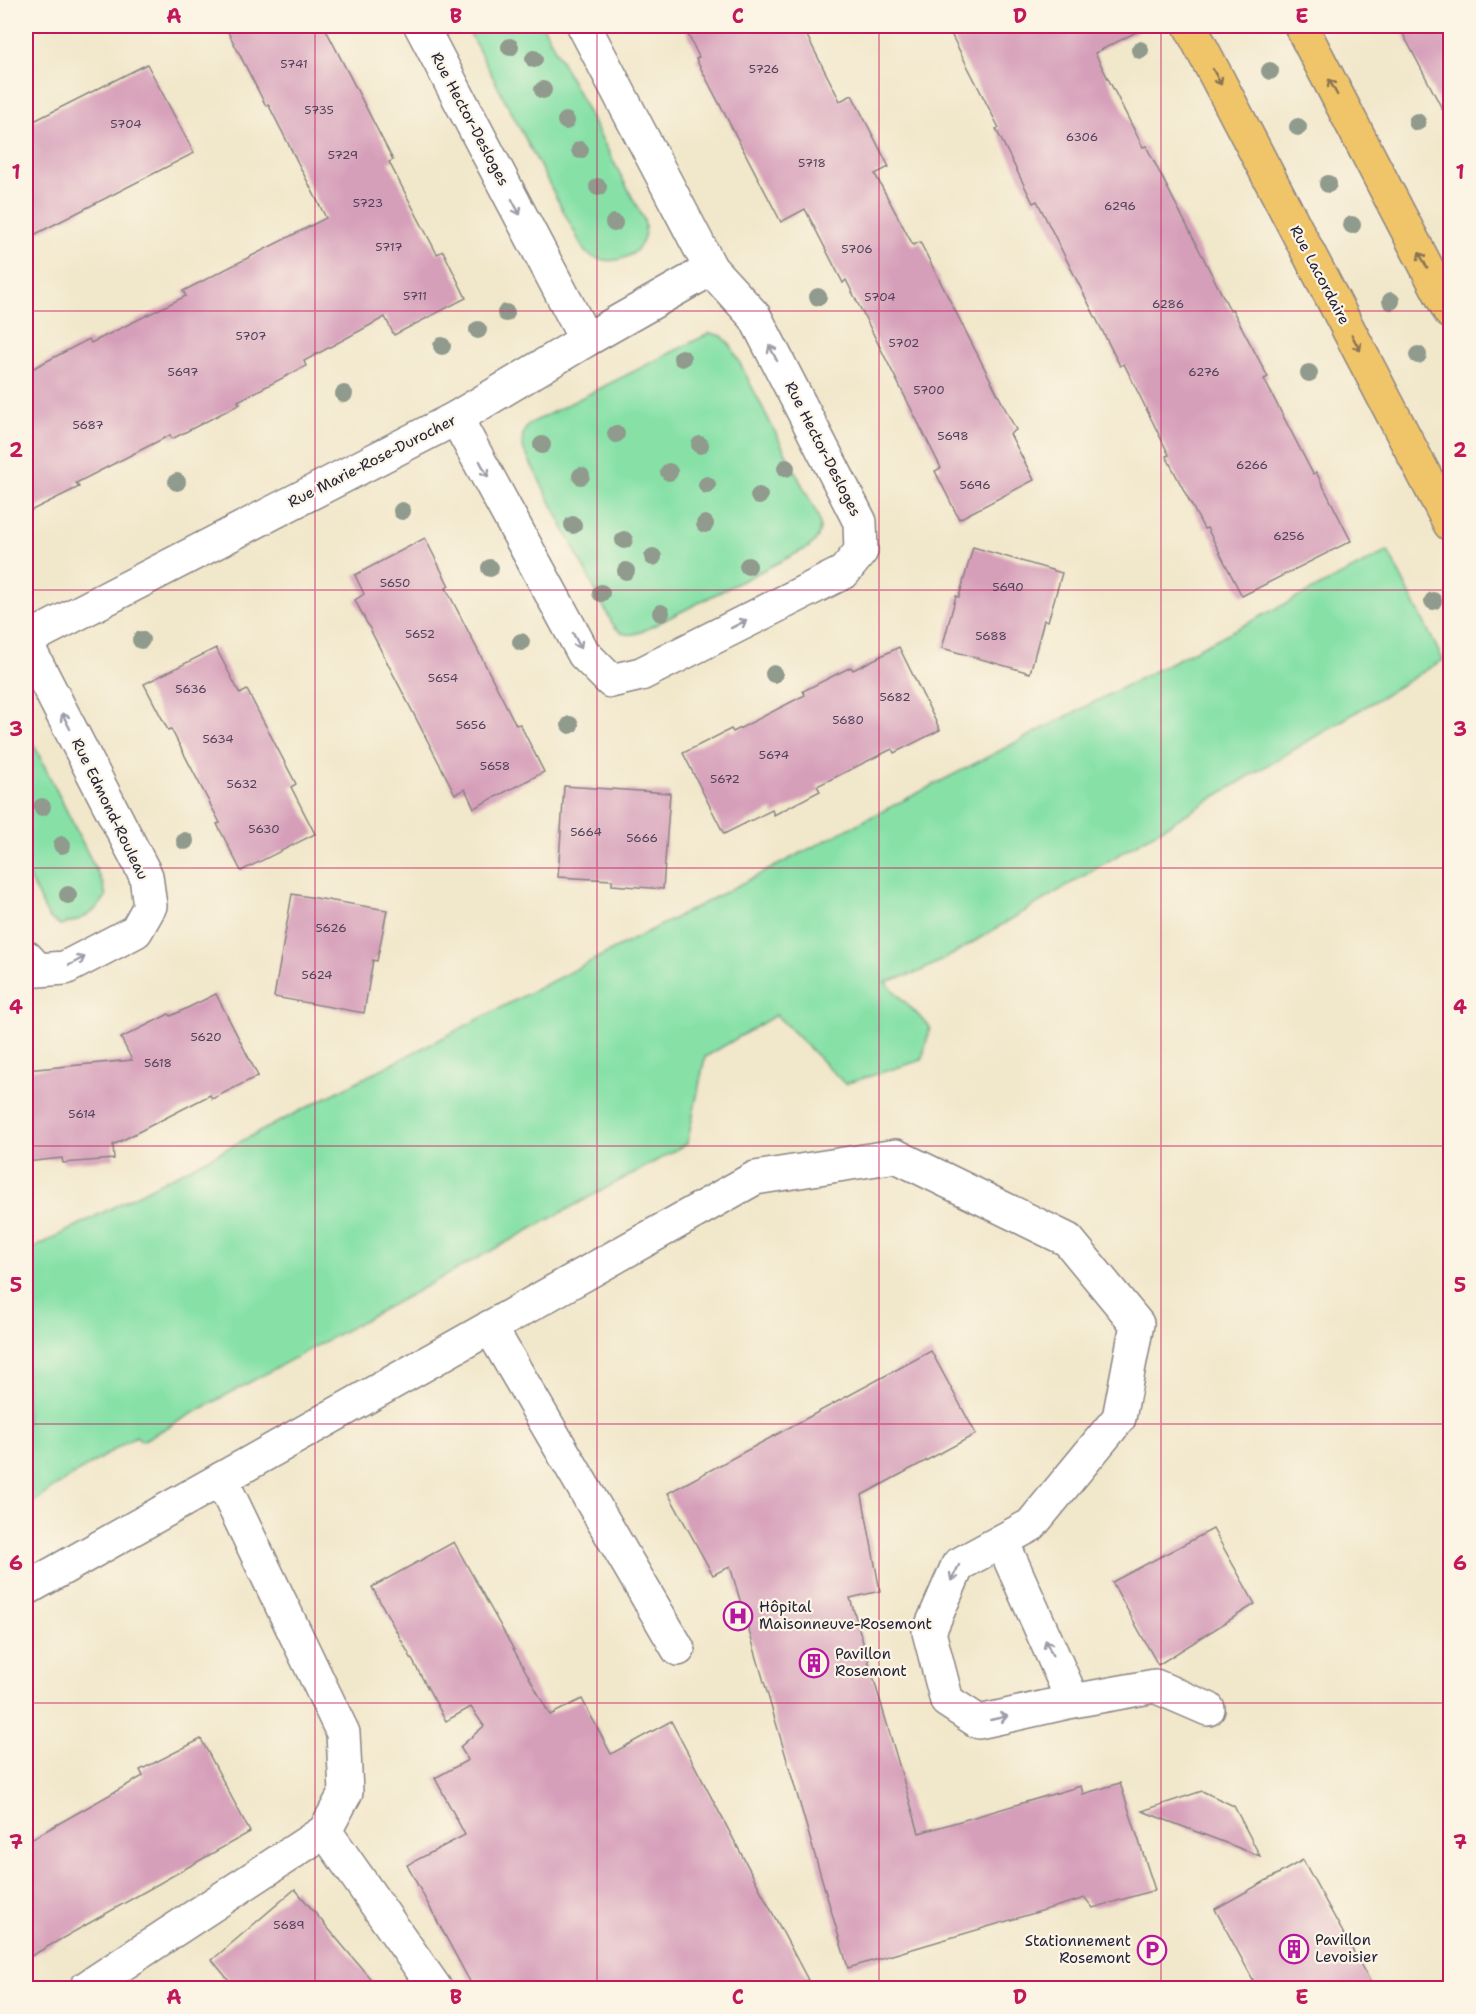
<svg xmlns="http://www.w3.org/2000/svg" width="1476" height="2014" font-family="'Shantell Sans',sans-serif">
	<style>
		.green { fill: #87e1a7; stroke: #548271; stroke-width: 1.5 }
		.building { fill: #d69fb9 }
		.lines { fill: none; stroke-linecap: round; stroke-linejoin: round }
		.minor-casing { stroke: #8a8483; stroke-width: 36 }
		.major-casing { stroke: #8a8483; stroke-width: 36 }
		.minor { stroke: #fff; stroke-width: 33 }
		.major { stroke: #f0c469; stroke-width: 33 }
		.tree { fill: #909a8d }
		.oneway { stroke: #897352 }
		.oneway2 { stroke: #9c9ca7 }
		.grid { fill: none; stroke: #c2185b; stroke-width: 1.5; stroke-opacity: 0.55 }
		.labels { text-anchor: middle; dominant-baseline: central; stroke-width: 4.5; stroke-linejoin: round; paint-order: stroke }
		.number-label { font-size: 12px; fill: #4f415a }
		.street-label { font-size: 15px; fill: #22223b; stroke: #fcf5e5 }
		.poi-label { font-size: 15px; fill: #22223b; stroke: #fcf5e5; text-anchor: start }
		.neatline { fill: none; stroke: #c2185b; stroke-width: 2 }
		.grid-label { font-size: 20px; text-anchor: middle; font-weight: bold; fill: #c2185b }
	</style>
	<rect width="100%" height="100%" fill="#fcf5e5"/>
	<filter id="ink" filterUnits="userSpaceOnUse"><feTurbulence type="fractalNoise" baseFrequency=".0167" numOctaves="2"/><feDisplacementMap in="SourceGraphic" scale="12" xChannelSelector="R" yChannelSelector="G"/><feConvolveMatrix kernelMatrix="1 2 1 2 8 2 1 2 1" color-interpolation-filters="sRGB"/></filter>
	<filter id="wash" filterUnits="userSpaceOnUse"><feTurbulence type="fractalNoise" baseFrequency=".008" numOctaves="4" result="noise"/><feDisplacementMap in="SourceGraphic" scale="24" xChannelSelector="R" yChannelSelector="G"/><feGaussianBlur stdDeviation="1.35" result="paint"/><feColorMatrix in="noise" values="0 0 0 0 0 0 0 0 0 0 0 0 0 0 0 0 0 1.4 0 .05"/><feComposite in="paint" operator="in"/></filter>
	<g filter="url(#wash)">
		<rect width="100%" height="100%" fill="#f1e7cb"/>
		<g class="green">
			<path d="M466,26H543L644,220C652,255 611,272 585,252Z"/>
			<path d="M710,333L722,336L731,346L818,516C822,529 820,538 809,547L643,631C629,637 621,636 612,623L524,450C521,439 522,433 529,424Z"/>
			<polygon points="1388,551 1443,660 950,956 919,972 885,982 930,1027 922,1060 845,1084 776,1015 705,1057 687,1144 142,1441 136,1436 54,1487 26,1508 26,1252"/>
			<path d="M26,729L103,884L106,896C95,914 80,921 60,925L49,918L26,872Z"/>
		</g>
		<g id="blocks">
			<g class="building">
				<polygon points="225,26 324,26 393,160 389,162 437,254 443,251 466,298 394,335 385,317 304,361 306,366 238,401 240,404 172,439 170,435 76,483 79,487 26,513 26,372 89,339 91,343 186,296 183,291 326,218 268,104 266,106"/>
				<polygon points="684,26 802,26 840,101 852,95 889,167 875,174 913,245 920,242 1016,430 1010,434 1034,480 959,519 935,471 941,468 846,280 843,283 805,209 781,222 696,59 699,57"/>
				<polygon points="947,26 1148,26 1095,53 1143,147 1146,146 1230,310 1232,309 1268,377 1264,379 1313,474 1316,472 1351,541 1242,596 1207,528 1204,529 1166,456 1169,455 1124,364 1120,366 1037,201 1033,203 996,129 999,128"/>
				<polygon points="1399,26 1450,26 1450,124"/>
				<polygon points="147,64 194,153 26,239 26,125"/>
				<polygon points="425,538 449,586 446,588 516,725 520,724 544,772 474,808 465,789 455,794 355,600 364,594 355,575"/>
				<polygon points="973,547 1062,573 1048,621 1044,620 1030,673 942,648 956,596 959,597"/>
				<polygon points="899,647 940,730 894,753 892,749 817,786 820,791 774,815 772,810 724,834 683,753 731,729 733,732 805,695 803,691 851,667 853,670"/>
				<polygon points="216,648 240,694 247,690 296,784 291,787 315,834 241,871 217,824 220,823 171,729 168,730 144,684"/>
				<polygon points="564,786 670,793 663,889 612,885 612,880 558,877"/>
				<polygon points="292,894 387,910 377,961 373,960 364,1013 274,997"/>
				<polygon points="216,994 258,1076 212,1099 210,1095 113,1145 114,1159 63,1163 62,1158 26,1162 26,1070 132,1060 121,1038 169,1014 171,1016"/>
				<polygon points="931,1351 976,1434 862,1495 880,1591 850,1598 919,1833 1081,1786 1083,1794 1120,1783 1155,1890 1093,1908 1085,1898 848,1968 730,1566 713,1575 668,1493"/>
				<polygon points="1213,1529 1255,1604 1158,1665 1112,1582"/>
				<polygon points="454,1542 550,1715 582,1699 611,1754 671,1721 808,1980 778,1989 474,1989 407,1865 465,1835 435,1778 468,1760 460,1747 484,1726 471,1707 446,1721 372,1587"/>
				<polygon points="201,1739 250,1832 26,1959 26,1842 143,1776 140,1770"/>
				<polygon points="1202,1791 1234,1806 1260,1856 1142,1811"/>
				<polygon points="1303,1860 1374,1989 1258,1989 1215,1909"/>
				<polygon points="295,1889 379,1989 236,1989 212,1960"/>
			</g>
		</g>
	</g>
	<g filter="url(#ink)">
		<use href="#blocks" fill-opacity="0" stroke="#8a8483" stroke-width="1.5"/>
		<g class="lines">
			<g class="minor-casing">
				<g id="minor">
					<polyline points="421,26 586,340"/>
					<polyline points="456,418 584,654 611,681 641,674 844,572 861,551 860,522 755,317 711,269 584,26"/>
					<polyline points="26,640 456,418 586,340 711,269"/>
					<polyline points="26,643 146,876 150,906 136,931 65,968 38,970 26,957"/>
					<polyline points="490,1327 678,1649"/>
					<polyline points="1002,1541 1073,1701"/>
					<polyline points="26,1589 755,1178 896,1156 1068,1240 1137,1324 1119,1418 1031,1525 958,1565 929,1632 947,1701 979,1722 1073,1701 1155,1686 1208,1709"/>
					<polyline points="325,1831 435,1988"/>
					<polyline points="86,1988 325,1831 346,1792 343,1733 221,1479"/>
				</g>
			</g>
			<g class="major-casing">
				<g id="major">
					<polyline points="1190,26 1450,524"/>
					<polyline points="1301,26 1450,312"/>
				</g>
			</g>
			<use href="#minor" class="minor"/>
			<use href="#major" class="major"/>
		</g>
		<g class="tree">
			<circle cx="510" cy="47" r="9"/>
			<circle cx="1140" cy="50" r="9"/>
			<circle cx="534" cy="59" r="9"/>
			<circle cx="1270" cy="71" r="9"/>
			<circle cx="543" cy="90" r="9"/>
			<circle cx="566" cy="121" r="9"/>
			<circle cx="1417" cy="122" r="9"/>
			<circle cx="1298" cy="127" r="9"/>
			<circle cx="580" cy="150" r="9"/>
			<circle cx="1328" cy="184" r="9"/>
			<circle cx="598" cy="187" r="9"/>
			<circle cx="614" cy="223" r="9"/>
			<circle cx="1352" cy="225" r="9"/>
			<circle cx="818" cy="297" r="9"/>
			<circle cx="1391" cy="301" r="9"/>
			<circle cx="506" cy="313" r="9"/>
			<circle cx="478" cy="330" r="9"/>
			<circle cx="442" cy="346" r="9"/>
			<circle cx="1418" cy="355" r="9"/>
			<circle cx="682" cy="358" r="9"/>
			<circle cx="1309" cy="373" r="9"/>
			<circle cx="344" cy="394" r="9"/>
			<circle cx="616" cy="434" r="9"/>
			<circle cx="542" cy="445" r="9"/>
			<circle cx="700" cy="445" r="9"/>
			<circle cx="786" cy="468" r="9"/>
			<circle cx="669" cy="472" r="9"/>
			<circle cx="581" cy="476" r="9"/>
			<circle cx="177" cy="482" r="9"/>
			<circle cx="707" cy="485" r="9"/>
			<circle cx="759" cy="496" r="9"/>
			<circle cx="402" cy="511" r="9"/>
			<circle cx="705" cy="524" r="9"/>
			<circle cx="573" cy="525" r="9"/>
			<circle cx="624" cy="540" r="9"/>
			<circle cx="653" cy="557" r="9"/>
			<circle cx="748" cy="566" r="9"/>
			<circle cx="490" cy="568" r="9"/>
			<circle cx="626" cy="571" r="9"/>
			<circle cx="601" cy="593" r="9"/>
			<circle cx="1433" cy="601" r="9"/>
			<circle cx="661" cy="613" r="9"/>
			<circle cx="141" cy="640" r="9"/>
			<circle cx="521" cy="642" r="9"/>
			<circle cx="774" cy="674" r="9"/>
			<circle cx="570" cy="725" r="9"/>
			<circle cx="42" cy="807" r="9"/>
			<circle cx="185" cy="841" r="9"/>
			<circle cx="62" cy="845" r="9"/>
			<circle cx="68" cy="895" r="9"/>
		</g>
		<defs><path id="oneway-shaft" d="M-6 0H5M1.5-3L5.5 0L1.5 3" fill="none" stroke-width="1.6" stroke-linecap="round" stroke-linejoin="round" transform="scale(1.5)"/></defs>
		<g class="oneway">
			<use href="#oneway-shaft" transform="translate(1217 77) rotate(62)"/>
			<use href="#oneway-shaft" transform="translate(1333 87) rotate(-118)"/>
			<use href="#oneway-shaft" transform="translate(1423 260) rotate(-118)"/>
			<use href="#oneway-shaft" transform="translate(1356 343) rotate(62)"/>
		</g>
		<g class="oneway2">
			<use href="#oneway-shaft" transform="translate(516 207) rotate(62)"/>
			<use href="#oneway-shaft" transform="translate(773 353) rotate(-117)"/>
			<use href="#oneway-shaft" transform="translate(484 469) rotate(62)"/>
			<use href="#oneway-shaft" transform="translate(739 624) rotate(-27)"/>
			<use href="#oneway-shaft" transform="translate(577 641) rotate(62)"/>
			<use href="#oneway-shaft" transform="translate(66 721) rotate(-117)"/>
			<use href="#oneway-shaft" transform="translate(77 961) rotate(-28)"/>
			<use href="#oneway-shaft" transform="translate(955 1573) rotate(117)"/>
			<use href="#oneway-shaft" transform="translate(1049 1648) rotate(-114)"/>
			<use href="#oneway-shaft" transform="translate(999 1718) rotate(-13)"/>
		</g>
	</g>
	<path class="grid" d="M315,26V1988M597,26V1988M879,26V1988M1161,26V1988M26,311H1450M26,590H1450M26,868H1450M26,1146H1450M26,1424H1450M26,1703H1450"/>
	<defs>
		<g id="hospital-ring" transform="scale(1.5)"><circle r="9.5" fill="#fcf5e5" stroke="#b5179e" stroke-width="1.5"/><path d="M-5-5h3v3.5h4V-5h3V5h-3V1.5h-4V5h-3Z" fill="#b5179e"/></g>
		<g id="building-ring" transform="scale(1.5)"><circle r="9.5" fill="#fcf5e5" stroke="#b5179e" stroke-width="1.5"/><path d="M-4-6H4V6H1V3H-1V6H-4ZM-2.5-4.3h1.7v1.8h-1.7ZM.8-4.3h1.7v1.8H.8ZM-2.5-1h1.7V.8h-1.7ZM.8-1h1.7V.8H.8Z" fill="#b5179e"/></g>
		<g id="parking-ring" transform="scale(1.5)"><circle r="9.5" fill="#fcf5e5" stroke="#b5179e" stroke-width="1.5"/><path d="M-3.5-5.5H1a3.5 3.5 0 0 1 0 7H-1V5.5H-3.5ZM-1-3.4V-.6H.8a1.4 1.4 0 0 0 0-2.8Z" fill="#b5179e"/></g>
	</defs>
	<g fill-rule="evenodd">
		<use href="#hospital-ring" x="738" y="1616"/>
		<use href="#building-ring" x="814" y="1663"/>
		<use href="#building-ring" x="1294" y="1949"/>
		<use href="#parking-ring" x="1152" y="1950"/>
	</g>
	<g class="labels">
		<g class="number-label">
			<text x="294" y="64">5741</text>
			<text x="764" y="69">5726</text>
			<text x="319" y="110">5735</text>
			<text x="126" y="124">5704</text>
			<text x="1082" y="137">6306</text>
			<text x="343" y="155">5729</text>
			<text x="812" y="163">5718</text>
			<text x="368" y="203">5723</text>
			<text x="1120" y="206">6296</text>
			<text x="389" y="247">5717</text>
			<text x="857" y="249">5706</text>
			<text x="415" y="296">5711</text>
			<text x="880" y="297">5704</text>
			<text x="1168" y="304">6286</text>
			<text x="251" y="336">5707</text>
			<text x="904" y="343">5702</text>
			<text x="183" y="372">5697</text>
			<text x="1204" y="372">6276</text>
			<text x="929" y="390">5700</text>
			<text x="88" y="425">5687</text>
			<text x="953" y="436">5698</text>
			<text x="1252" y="465">6266</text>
			<text x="975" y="485">5696</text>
			<text x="1289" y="536">6256</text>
			<text x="395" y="583">5650</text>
			<text x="1008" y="587">5690</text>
			<text x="420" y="634">5652</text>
			<text x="991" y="636">5688</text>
			<text x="443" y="678">5654</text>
			<text x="191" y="689">5636</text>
			<text x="895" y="697">5682</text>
			<text x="848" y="720">5680</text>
			<text x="471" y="725">5656</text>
			<text x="218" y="739">5634</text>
			<text x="774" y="755">5674</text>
			<text x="495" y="766">5658</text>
			<text x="725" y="779">5672</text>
			<text x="242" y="784">5632</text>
			<text x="264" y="829">5630</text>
			<text x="586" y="832">5664</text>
			<text x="642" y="838">5666</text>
			<text x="331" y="928">5626</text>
			<text x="317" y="975">5624</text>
			<text x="206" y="1037">5620</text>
			<text x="158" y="1063">5618</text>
			<text x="82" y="1114">5614</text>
			<text x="289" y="1925">5689</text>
		</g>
		<g class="street-label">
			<text transform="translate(470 119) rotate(62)">Rue Hector-Desloges</text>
			<text transform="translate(1320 275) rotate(62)">Rue Lacordaire</text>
			<text transform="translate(823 449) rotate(63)">Rue Hector-Desloges</text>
			<text transform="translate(372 461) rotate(-27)">Rue Marie-Rose-Durocher</text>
			<text transform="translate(110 809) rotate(64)">Rue Edmond-Rouleau</text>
		</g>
		<g class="poi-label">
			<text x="759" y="1607">Hôpital<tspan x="759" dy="17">Maisonneuve-Rosemont</tspan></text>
			<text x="835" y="1654">Pavillon<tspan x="835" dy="17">Rosemont</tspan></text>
			<text x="1315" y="1940">Pavillon<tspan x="1315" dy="17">Levoisier</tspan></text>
			<text x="1131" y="1941" text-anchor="end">Stationnement<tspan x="1131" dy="17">Rosemont</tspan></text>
		</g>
	</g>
	<rect width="1476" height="2014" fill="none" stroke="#fcf5e5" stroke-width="66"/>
	<rect x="33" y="33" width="1410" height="1948" class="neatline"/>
	<g class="grid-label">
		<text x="174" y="23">A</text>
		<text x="456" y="23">B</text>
		<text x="738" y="23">C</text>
		<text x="1020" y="23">D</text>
		<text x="1302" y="23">E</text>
		<text x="16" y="179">1</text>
		<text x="1460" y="179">1</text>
		<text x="16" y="457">2</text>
		<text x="1460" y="457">2</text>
		<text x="16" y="736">3</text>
		<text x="1460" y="736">3</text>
		<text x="16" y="1014">4</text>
		<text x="1460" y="1014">4</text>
		<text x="16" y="1292">5</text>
		<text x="1460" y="1292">5</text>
		<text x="16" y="1570">6</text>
		<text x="1460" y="1570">6</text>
		<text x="16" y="1849">7</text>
		<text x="1460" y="1849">7</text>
		<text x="174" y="2004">A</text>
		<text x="456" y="2004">B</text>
		<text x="738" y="2004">C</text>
		<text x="1020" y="2004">D</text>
		<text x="1302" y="2004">E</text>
	</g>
</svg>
